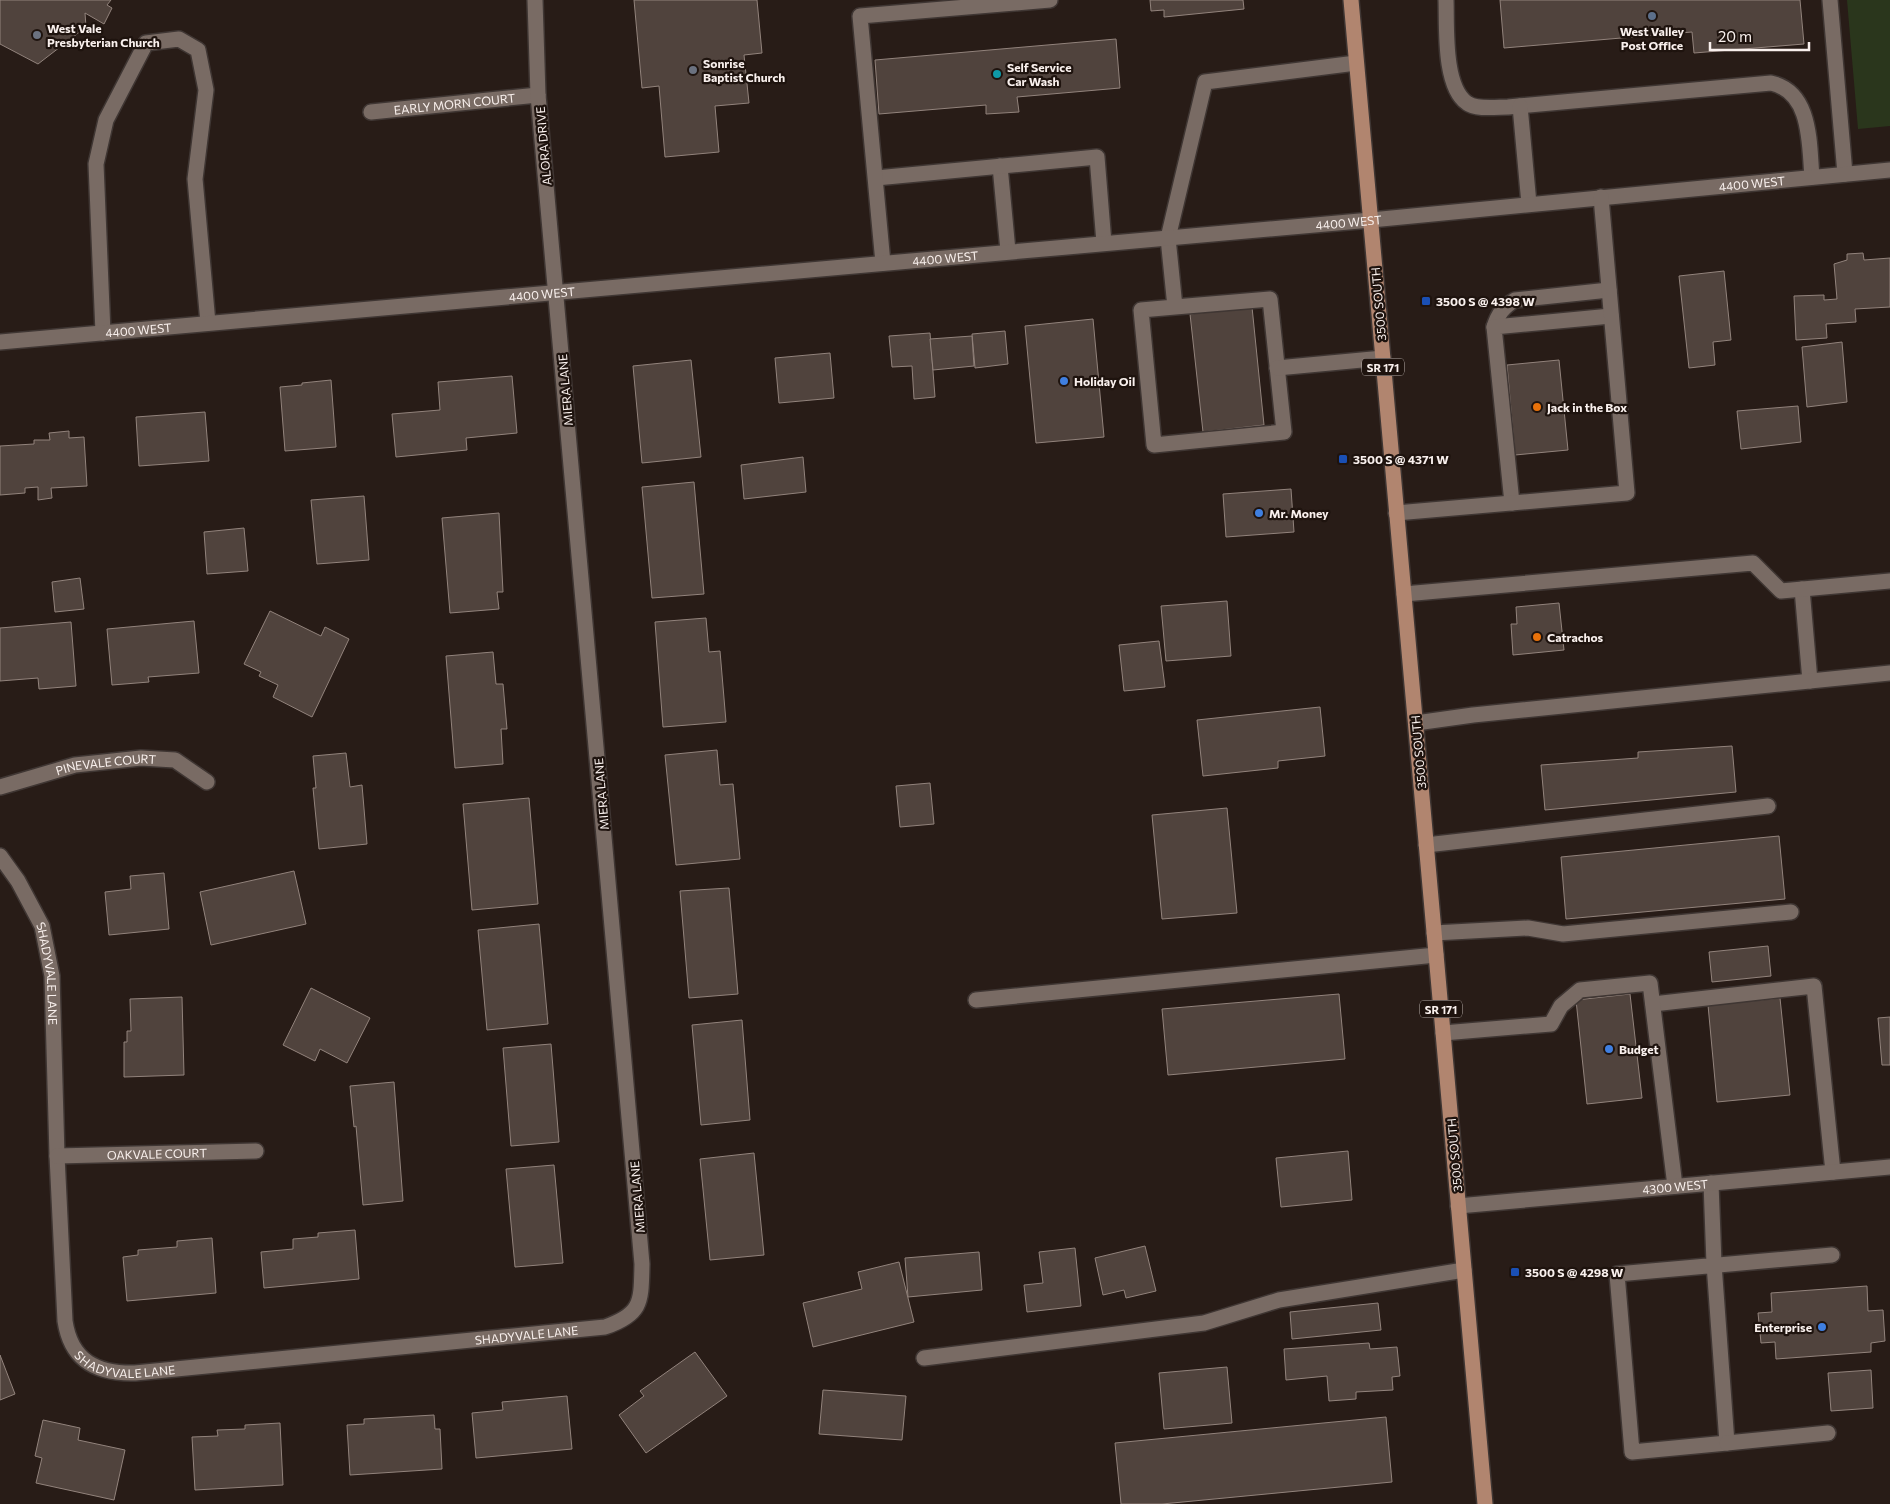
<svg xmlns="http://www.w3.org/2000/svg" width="1890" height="1504" font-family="Commissioner,sans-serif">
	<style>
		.green { fill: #2a361c }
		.building { fill: #50433d; stroke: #92837c }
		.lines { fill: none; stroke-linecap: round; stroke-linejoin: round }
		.minor-casing { stroke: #3f3633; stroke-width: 18 }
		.major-casing { stroke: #3f3633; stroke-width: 18 }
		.minor { stroke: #796b64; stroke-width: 15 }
		.major { stroke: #b1856f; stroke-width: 15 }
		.service-dot { fill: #5c6f8a; stroke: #1e130e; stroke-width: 2 }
		.worship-dot { fill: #6b7280; stroke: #1e130e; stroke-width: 2 }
		.culture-dot { fill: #0f9aa8; stroke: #1e130e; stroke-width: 2 }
		.transit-dot { fill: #1a4fb4; stroke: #1e130e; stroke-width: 2 }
		.shop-dot { fill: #3f7fe0; stroke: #1e130e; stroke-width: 2 }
		.food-dot { fill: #e8710a; stroke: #1e130e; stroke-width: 2 }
		.labels { text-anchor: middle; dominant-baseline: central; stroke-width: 4.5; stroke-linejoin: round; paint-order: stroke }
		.shield { fill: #1e130e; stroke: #b7aeaa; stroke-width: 1 }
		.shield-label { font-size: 11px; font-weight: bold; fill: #f9f0ed }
		.poi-label { font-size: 12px; font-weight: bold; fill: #f9f0ed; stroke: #1e130e; text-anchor: start }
		.street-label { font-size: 12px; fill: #f9f0ed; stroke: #1e130e }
	</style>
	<rect width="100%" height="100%" fill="#281c17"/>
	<polygon class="green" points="1847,0 1890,0 1890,126 1858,129"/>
	<g class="building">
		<polygon points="0,0 111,0 107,5 112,8 104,24 85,13 86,27 38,64 0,44"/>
		<polygon points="634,0 757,0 762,53 744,55 749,103 715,106 719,152 665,157 659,86 642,88"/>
		<polygon points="1150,0 1243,0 1244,9 1164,17 1164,10 1151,11"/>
		<polygon points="1500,0 1800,0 1804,44 1694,53 1692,32 1504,48"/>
		<polygon points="1116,39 1120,88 1017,97 1019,112 986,114 986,105 879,114 875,60"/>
		<polygon points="1863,253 1864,260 1890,258 1890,307 1855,309 1856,322 1826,324 1827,338 1796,340 1794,296 1824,295 1824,300 1837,299 1834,264 1847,260 1847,254"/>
		<polygon points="1724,271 1731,340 1713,342 1715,365 1689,368 1679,276"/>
		<polygon points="1252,307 1264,425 1203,432 1190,314"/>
		<polygon points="1093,319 1104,437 1036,443 1025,326"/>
		<polygon points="1005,331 1008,364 975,368 972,334"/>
		<polygon points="930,333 935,397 914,399 912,366 892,367 889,336"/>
		<polygon points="972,336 974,366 933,370 930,339"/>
		<polygon points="1842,342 1847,402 1807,407 1802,347"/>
		<polygon points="830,353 834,398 779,403 775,358"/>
		<polygon points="691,360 701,457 642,463 633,366"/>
		<polygon points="1559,360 1568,450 1515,455 1507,365"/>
		<polygon points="512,376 517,433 466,438 467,450 396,457 392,414 440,410 438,382"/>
		<polygon points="331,380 336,447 285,451 280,387 302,385 302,383"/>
		<polygon points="1798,406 1801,442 1741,449 1737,411"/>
		<polygon points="205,412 209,461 139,466 136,417"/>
		<polygon points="69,431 69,438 84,437 87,486 51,488 52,498 38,500 38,487 25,488 25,493 0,495 0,446 34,444 34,440 50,440 49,433"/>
		<polygon points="803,457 806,492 744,499 741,465"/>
		<polygon points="694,482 704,594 652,598 642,487"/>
		<polygon points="1291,489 1294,532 1226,537 1223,494"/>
		<polygon points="364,496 369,560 317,564 311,500"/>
		<polygon points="499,513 503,592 497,592 499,609 450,613 442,518"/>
		<polygon points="244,528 248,571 207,574 204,532"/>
		<polygon points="80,578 84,609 55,612 52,582"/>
		<polygon points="1227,601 1231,656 1166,661 1161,606"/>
		<polygon points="1559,603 1564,650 1513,655 1511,624 1517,624 1516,607"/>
		<polygon points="270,611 321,636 325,627 349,639 312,717 273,697 278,685 259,676 261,672 244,664"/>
		<polygon points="706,618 709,652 720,651 726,722 663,727 655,622"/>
		<polygon points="194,621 199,673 148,677 149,682 112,685 107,629"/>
		<polygon points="71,622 76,686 39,689 38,678 0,681 0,628"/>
		<polygon points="1159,641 1165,687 1124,691 1119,645"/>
		<polygon points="493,652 496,684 503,684 507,729 501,729 503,764 455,768 446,656"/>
		<polygon points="1320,707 1325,756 1278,761 1278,768 1203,776 1197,720"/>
		<polygon points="1732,746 1736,792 1545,810 1541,765 1638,758 1638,752"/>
		<polygon points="717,750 720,785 733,784 740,859 676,865 665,755"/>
		<polygon points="346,753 350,787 362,785 367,844 319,849 313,788 316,788 313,756"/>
		<polygon points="930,783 934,824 900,827 896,786"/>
		<polygon points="529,798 538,904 472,910 463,804"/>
		<polygon points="1227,808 1237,913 1162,919 1152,815"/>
		<polygon points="1779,836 1785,899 1566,919 1561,857"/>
		<polygon points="294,871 306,924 211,945 200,892"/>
		<polygon points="164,873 169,929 109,935 105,892 131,889 130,876"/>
		<polygon points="729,888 738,994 689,998 680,891"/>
		<polygon points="539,924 548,1024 487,1030 478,930"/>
		<polygon points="1768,946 1771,976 1712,982 1709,952"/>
		<polygon points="311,988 370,1018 347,1063 320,1049 315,1061 283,1045"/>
		<polygon points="1339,994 1345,1059 1168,1075 1162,1009"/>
		<polygon points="1630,994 1642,1098 1587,1104 1576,1000"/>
		<polygon points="182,997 184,1075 124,1077 124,1042 127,1042 127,1031 131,1031 130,999"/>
		<polygon points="1780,998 1790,1095 1717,1102 1708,1005"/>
		<polygon points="1890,1017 1890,1065 1882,1065 1878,1018"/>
		<polygon points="742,1020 750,1120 701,1125 692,1025"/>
		<polygon points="551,1044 559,1142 511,1146 503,1048"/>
		<polygon points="394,1082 403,1201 363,1205 356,1126 354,1127 350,1086"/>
		<polygon points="1348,1151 1352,1200 1281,1207 1276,1158"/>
		<polygon points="754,1153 764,1255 710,1260 700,1159"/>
		<polygon points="554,1165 563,1263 515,1267 506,1169"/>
		<polygon points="355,1230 359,1279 264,1288 261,1252 293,1249 293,1239 318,1237 318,1233"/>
		<polygon points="212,1238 216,1293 127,1301 123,1257 138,1255 138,1250 177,1247 177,1241"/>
		<polygon points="1145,1246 1156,1291 1126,1298 1124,1290 1103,1295 1095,1258"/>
		<polygon points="1075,1248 1081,1306 1027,1312 1024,1285 1043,1283 1039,1252"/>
		<polygon points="979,1252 982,1290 908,1297 905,1258"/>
		<polygon points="899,1262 914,1322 813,1347 803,1303 862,1289 858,1272"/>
		<polygon points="1867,1286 1868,1311 1883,1310 1885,1341 1871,1343 1871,1352 1776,1359 1775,1342 1761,1343 1758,1313 1772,1312 1771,1293"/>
		<polygon points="1378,1303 1381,1330 1292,1339 1290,1312"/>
		<polygon points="1369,1343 1370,1349 1397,1347 1400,1376 1392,1377 1393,1390 1356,1392 1356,1399 1329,1401 1327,1376 1286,1380 1284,1349"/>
		<polygon points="695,1352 727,1396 646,1453 619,1415 644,1396 640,1391"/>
		<polygon points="0,1355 15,1394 0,1400"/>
		<polygon points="1227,1367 1232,1423 1164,1429 1159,1373"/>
		<polygon points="1871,1370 1873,1408 1831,1411 1828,1373"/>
		<polygon points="823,1390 906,1396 902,1440 819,1434"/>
		<polygon points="567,1396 572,1449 476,1458 472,1413 503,1410 502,1402"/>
		<polygon points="434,1415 435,1429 440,1429 442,1469 350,1475 347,1425 364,1424 364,1419"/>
		<polygon points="1386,1417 1392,1482 1162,1504 1121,1504 1115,1443"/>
		<polygon points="43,1420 80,1428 78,1440 125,1450 114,1500 36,1483 42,1458 35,1456"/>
		<polygon points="280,1423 283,1485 195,1490 192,1437 218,1436 217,1430 245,1429 245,1425"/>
	</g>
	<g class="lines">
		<g class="minor-casing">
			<g id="minor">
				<path d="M1446,0C1447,26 1443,86 1467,103C1476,110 1497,107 1508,107L1771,83C1812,92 1809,144 1812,177"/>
				<polyline points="1830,0 1845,174"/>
				<polyline points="1520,106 1529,204"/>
				<path id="s1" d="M371,112L538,95"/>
				<polyline points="1000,166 1008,251"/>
				<polyline points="876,178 1097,157 1104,243"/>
				<polyline points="883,263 860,16 1050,0"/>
				<polyline points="1175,307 1141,310 1154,445 1284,432 1270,299 1175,307 1168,238 1205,82 1356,63"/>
				<path d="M1494,327C1498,314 1503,307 1515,300L1609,290"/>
				<polyline points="103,333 96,164 106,120 146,43 179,39 198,50 206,90 195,179 208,323"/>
				<path id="s2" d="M0,342L1371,220L1890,170"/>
				<polyline points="1277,368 1383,358"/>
				<polyline points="1512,503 1494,327 1611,316"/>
				<polyline points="1396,513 1627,493 1601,197"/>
				<polyline points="1802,589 1810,681"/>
				<polyline points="1404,594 1753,563 1781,591 1890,581"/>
				<polyline points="1416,723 1473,715 1890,673"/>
				<path id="s3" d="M0,787L75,765L141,758L175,760L207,782"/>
				<polyline points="1426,845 1768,806"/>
				<path id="s4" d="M0,856L18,881L42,926L52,976L57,1156L65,1321C71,1361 97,1374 135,1373L605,1327C643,1314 641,1301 642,1264L538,95L535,0"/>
				<polyline points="1434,933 1528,928 1563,934 1791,912"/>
				<polyline points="976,1000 1436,955"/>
				<polyline points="1653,1004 1814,986 1833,1172"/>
				<polyline points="1443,1033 1551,1024 1561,1006 1580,990 1650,983 1675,1186"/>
				<path id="s5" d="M57,1156L256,1151"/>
				<polyline points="1711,1183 1714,1264 1727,1443 1632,1452 1617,1274 1832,1255"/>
				<path id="s6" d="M1458,1206L1890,1167"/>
				<polyline points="924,1358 1204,1323 1279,1300 1464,1270"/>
				<polyline points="1727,1443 1828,1433"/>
			</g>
		</g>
		<g class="major-casing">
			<polyline id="major" points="1351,0 1485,1504"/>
		</g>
		<use href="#minor" class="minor"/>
		<use href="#major" class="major"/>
	</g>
	<circle class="service-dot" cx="1652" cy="16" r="5"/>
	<g class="worship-dot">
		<circle cx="37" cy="35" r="5"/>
		<circle cx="693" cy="70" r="5"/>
	</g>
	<circle class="culture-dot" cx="997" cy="74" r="5"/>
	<g class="transit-dot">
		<rect x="1421" y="296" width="10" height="10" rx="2.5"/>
		<rect x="1338" y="454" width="10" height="10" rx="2.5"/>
		<rect x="1510" y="1267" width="10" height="10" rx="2.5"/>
	</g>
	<g class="shop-dot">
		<circle cx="1064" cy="381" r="5"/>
		<circle cx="1259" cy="513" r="5"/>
		<circle cx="1609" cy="1049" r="5"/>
		<circle cx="1822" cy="1327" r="5"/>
	</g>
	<g class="food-dot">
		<circle cx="1537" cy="407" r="5"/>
		<circle cx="1537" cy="637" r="5"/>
	</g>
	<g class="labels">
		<g class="shield">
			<rect x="1362" y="358.5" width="42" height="17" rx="4"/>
			<rect x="1420" y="1000.5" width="42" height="17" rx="4"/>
		</g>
		<g class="shield-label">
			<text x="1383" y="367">SR 171</text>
			<text x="1441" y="1009">SR 171</text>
		</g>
		<g class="poi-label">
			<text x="47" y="28">West Vale<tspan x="47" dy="14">Presbyterian Church</tspan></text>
			<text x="1652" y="31" text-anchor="middle">West Valley<tspan x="1652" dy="14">Post Office</tspan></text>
			<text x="703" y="63">Sonrise<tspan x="703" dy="14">Baptist Church</tspan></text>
			<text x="1007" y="67">Self Service<tspan x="1007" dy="14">Car Wash</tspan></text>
			<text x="1436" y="301">3500 S @ 4398 W</text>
			<text x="1074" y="381">Holiday Oil</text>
			<text x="1547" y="407">Jack in the Box</text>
			<text x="1353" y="459">3500 S @ 4371 W</text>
			<text x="1269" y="513">Mr. Money</text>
			<text x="1547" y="637">Catrachos</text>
			<text x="1619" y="1049">Budget</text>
			<text x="1525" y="1272">3500 S @ 4298 W</text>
			<text x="1812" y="1327" text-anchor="end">Enterprise</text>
		</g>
		<g class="street-label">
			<text stroke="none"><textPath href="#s1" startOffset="84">EARLY MORN COURT</textPath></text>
			<text transform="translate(543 146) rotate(-95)">ALORA DRIVE</text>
			<text stroke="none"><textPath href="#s2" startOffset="1759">4400 WEST</textPath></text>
			<text stroke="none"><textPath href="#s2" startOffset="1354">4400 WEST</textPath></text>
			<text stroke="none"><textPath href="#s2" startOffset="949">4400 WEST</textPath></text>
			<text stroke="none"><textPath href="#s2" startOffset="544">4400 WEST</textPath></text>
			<text transform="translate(1378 304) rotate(-95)">3500 SOUTH</text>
			<text stroke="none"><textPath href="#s2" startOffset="139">4400 WEST</textPath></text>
			<text transform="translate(565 390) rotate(-95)">MIERA LANE</text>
			<text transform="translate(1418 752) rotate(-95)">3500 SOUTH</text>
			<text stroke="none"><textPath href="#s3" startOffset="109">PINEVALE COURT</textPath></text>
			<text transform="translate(601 794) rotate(-95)">MIERA LANE</text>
			<text stroke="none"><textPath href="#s4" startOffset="130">SHADYVALE LANE</textPath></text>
			<text stroke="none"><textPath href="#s5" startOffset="100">OAKVALE COURT</textPath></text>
			<text transform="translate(1454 1155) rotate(-95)">3500 SOUTH</text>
			<text stroke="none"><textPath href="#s6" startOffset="218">4300 WEST</textPath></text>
			<text transform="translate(637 1197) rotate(-95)">MIERA LANE</text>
			<text stroke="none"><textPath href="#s4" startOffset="969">SHADYVALE LANE</textPath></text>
			<text stroke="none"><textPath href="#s4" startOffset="564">SHADYVALE LANE</textPath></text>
		</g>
	</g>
	<path d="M1710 42v8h99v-8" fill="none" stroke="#f9f0ed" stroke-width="2.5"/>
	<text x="1718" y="42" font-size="15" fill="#f9f0ed" stroke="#1e130e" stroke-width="4" paint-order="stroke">20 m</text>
</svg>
